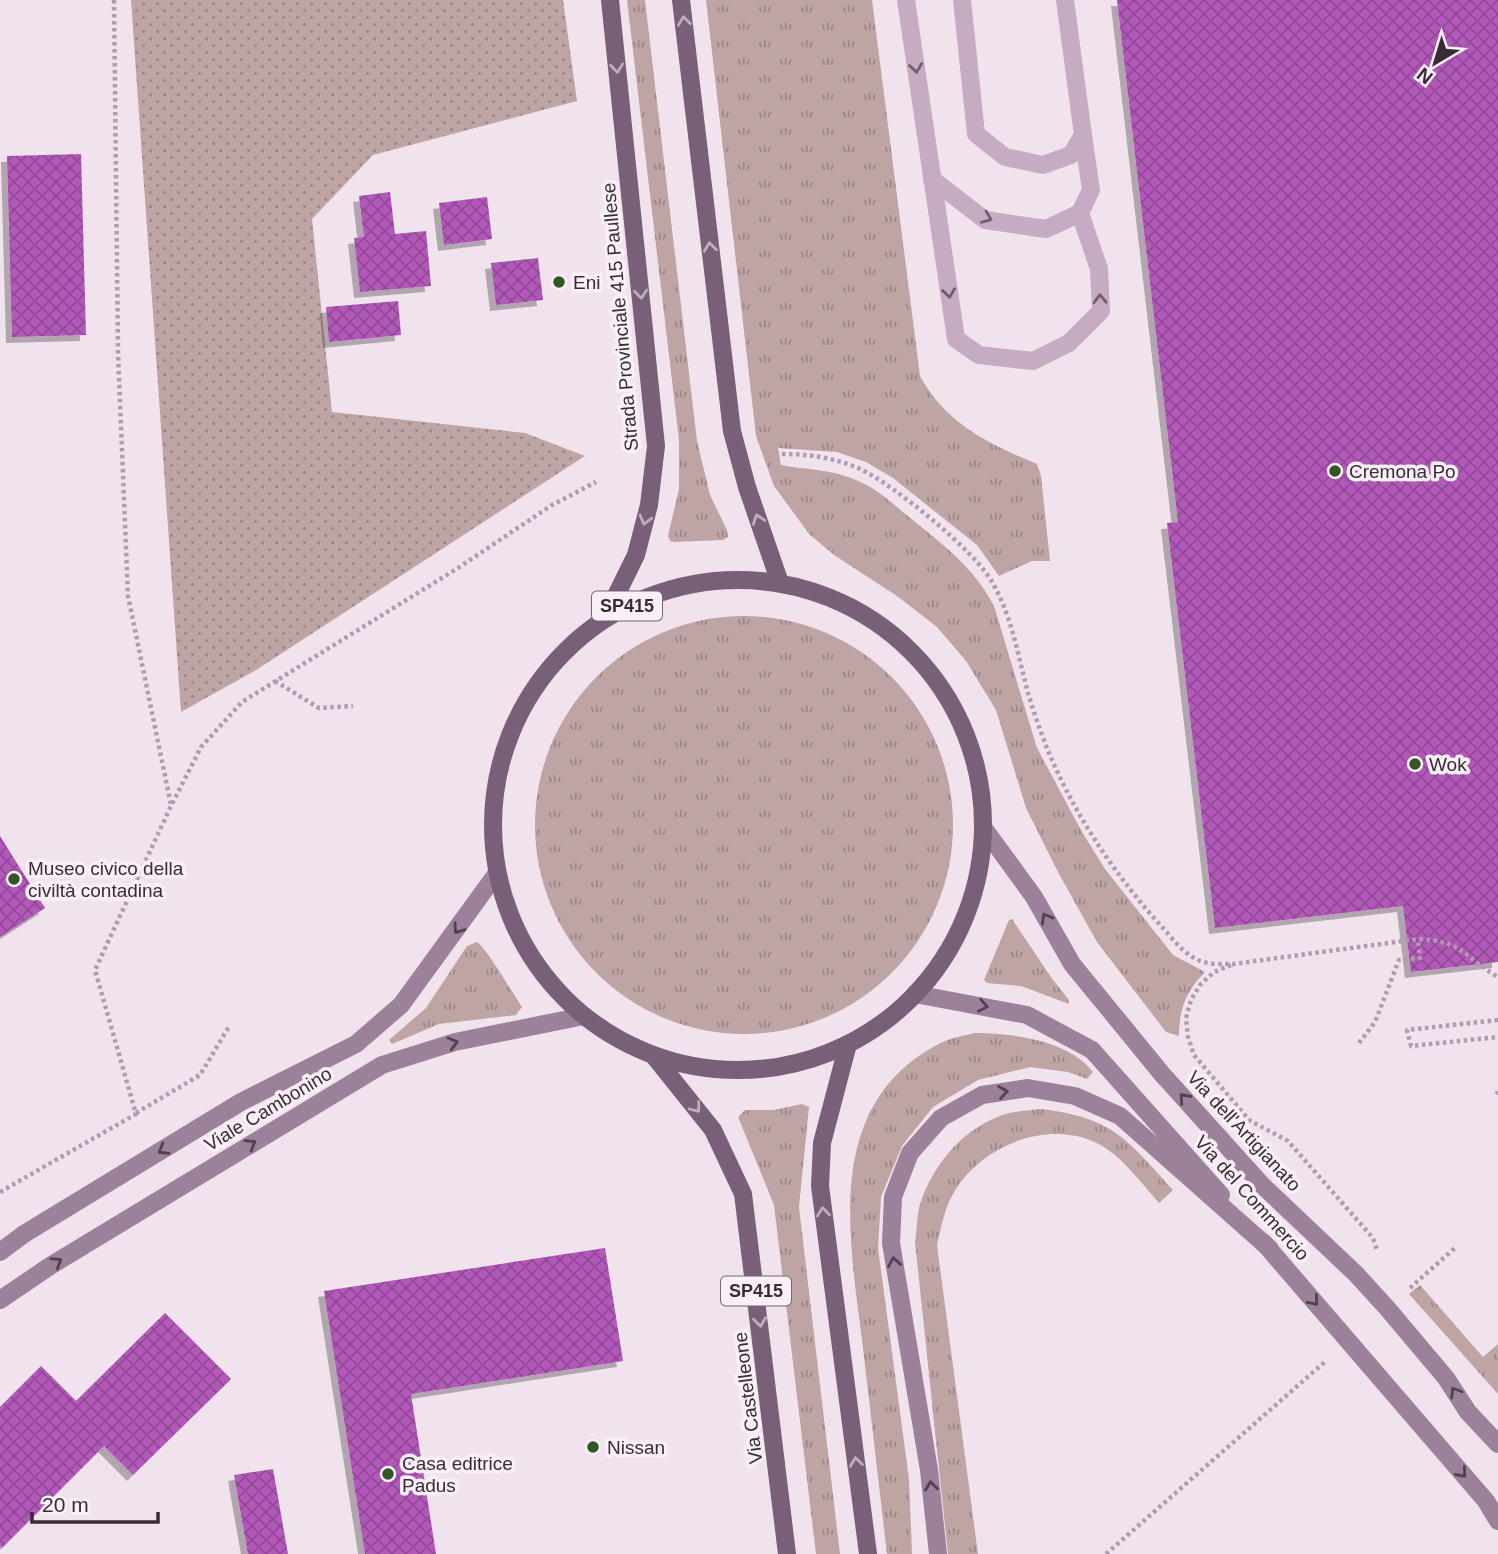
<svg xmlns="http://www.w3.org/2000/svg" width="1498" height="1554" font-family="Arial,sans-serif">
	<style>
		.grass { fill: url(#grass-tufts) }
		.park { fill: url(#park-dots) }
		.building { fill: url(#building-cross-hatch); filter: url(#shadow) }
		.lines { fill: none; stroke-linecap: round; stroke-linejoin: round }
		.path { stroke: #b49ab1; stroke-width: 4.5; stroke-dasharray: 3.5 3.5; stroke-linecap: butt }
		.lane { stroke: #c6acc2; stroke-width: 18 }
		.secondary { stroke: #9c819b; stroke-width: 18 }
		.primary { stroke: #786078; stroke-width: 18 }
		.oneway { stroke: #bfafbe }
		.oneway2 { stroke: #715f6f }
		.oneway3 { stroke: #514151 }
		.poi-dot { fill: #325626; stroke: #f9eff7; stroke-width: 2.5 }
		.labels { text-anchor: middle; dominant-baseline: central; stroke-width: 7; stroke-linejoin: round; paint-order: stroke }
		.shield { fill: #f9eff7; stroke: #726671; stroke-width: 2 }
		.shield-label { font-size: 18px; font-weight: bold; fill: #382c38 }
		.poi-label { font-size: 19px; fill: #382c38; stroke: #f9eff7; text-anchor: start }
		.street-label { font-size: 19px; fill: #382c38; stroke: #f9eff7 }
	</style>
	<defs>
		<pattern id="grass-tufts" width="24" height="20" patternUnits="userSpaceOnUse" patternTransform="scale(1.75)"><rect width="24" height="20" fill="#bfa4a4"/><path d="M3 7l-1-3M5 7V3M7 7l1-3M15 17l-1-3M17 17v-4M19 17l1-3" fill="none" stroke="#9c8687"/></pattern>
		<pattern id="park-dots" width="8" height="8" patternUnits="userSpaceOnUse" patternTransform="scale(1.75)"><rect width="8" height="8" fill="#bfa4a4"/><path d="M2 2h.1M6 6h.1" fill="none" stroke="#9c8687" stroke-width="1.8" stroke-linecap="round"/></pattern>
		<pattern id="building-cross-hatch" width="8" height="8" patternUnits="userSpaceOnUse" patternTransform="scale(1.75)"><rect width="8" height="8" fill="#b259b9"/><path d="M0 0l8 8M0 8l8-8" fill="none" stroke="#924a97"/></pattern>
		<filter id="shadow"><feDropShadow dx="-6" dy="6" stdDeviation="0" flood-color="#0004"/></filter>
	</defs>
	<rect width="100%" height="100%" fill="#f1e3ee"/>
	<g class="grass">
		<polygon points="627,0 645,0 697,441 710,495 727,530 728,537 723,540 675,542 670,541 668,536 679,489 679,440"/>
		<path d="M706,0H872L920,376C946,424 989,444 1037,464L1041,476L1050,561H1032L999,576L977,545L893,478L866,462L837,452L778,448L781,465C806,470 832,469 856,480C876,488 892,503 909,517C942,544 974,567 994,606L1037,748L1082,832L1105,869L1173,955L1205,972C1186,991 1179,1010 1179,1036L1166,1032L1097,942L1058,872L1026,808L996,710L966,661L937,627L897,596L834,555L809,534L774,486L756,436Z"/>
		<circle cx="744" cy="825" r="209"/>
		<polygon points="1012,919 1053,980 1069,1000 1069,1004 1021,986 987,983 984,980 1009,920"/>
		<path d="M477,942C485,946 514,995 522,1007L516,1015L439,1024L392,1044L389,1040L426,1008L467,946Z"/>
		<path d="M975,1033C1011,1033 1069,1040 1093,1072L1087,1079L1068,1072L1030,1067L978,1080L933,1107L902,1146L881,1197L878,1248L909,1479L912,1554H887C879,1485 871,1417 863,1348C850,1242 822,1108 935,1046C946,1039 962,1036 975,1033Z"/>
		<polygon points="802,1104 809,1107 799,1207 840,1554 816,1554 774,1205 738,1117 745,1110 773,1110"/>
		<path d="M1041,1109C1112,1117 1128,1140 1173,1190L1159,1203C1143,1185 1127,1163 1107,1149C1057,1115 981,1143 953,1194C944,1210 941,1228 937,1245L978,1554H948L915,1242C917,1230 917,1215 920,1204C934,1162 966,1125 1009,1113C1019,1111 1031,1110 1041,1109Z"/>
		<polygon points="1420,1285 1483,1357 1498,1344 1498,1394 1409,1294"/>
	</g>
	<polygon class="park" points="131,0 563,0 577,101 373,155 312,219 332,412 525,433 585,456 256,670 181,712"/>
	<g class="building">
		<polygon points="1117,0 1498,0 1498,962 1411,972 1403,906 1215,928 1167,523 1178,522"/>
		<polygon points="81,154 86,335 12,337 7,156"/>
		<polygon points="390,192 395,234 426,231 431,286 360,292 354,238 364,237 359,196"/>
		<polygon points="487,197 492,239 444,245 439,203"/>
		<polygon points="538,258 543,300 496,305 491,263"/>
		<polygon points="398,301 401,335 329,342 326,307"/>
		<polygon points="0,836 45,908 0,937"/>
		<polygon points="605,1248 623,1361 411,1394 436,1554 365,1554 324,1291"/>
		<polygon points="165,1313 231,1379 133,1475 104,1446 2,1548 0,1546 0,1407 41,1366 76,1401"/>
		<polygon points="273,1469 288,1554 248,1554 234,1475"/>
	</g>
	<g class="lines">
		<g class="path">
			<polyline points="114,0 118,353 128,596 171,805"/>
			<path d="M782,454C809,454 836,458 860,469C893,484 975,551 992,582C1012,616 1018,656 1028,693C1033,710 1039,727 1045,743C1071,810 1114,874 1162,927C1172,938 1182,952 1196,959C1207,965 1221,964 1233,964L1418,939C1463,941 1464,957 1498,977"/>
			<polyline points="275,681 319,708 353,706"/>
			<polyline points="1231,965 1214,972 1200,985 1191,1000 1186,1018 1188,1037 1194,1055 1249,1120 1288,1141 1373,1238 1377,1250"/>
			<polyline points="1498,1020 1407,1030 1411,1046 1498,1037"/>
			<polyline points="1359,1043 1375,1022 1399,960 1420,958 1418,939"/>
			<polyline points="1496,1094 1498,1092"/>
			<polyline points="136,1113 200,1075 230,1025"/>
			<polyline points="0,1192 136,1114 95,970 171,806 201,747 242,702 458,568 552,505 596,482"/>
			<polyline points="1410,1288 1456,1247"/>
			<polyline points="1106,1554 1327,1360"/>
		</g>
		<g class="lane">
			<polyline points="906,0 956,339 979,355 1033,361 1069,343 1101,311 1099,269 1080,213"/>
			<polyline points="962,0 976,134 1005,157 1043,165 1071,155 1083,135 1065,0"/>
			<polyline points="932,179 985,220 1046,229 1080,213 1091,190 1083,135"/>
		</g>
		<g class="secondary">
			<polyline points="983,827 1034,897 1072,964 1162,1074 1262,1185 1356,1274 1387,1308 1446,1378 1468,1412 1498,1444"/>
			<polyline points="915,994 1027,1015 1092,1050 1221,1195"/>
			<polyline points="1263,1242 1486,1501 1498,1521"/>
			<polyline points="0,1252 24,1234 241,1102 356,1044 401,1005 497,873"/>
			<polyline points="0,1300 50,1266 382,1065 455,1042 584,1016"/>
			<polyline points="938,1554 929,1470 891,1243 893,1197 910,1153 941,1118 982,1095 1028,1088 1075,1096 1120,1116 1270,1249"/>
		</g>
		<g class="primary">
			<polyline points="681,0 732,431 747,487 780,583"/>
			<circle cx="738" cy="825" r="245"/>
			<polyline points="605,618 636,555 649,505 656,446 610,0"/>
			<polyline points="848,1044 822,1143 820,1186 868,1554"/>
			<polyline points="653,1055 713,1130 743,1194 787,1554"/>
		</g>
	</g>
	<defs><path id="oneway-chevron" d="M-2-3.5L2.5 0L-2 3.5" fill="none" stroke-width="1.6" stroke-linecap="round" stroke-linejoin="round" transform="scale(1.75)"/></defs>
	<g class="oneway">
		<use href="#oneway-chevron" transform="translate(684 21) rotate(-97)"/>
		<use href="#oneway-chevron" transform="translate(617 68) rotate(84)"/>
		<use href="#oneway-chevron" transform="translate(710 247) rotate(-97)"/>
		<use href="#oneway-chevron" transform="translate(641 294) rotate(84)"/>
		<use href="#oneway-chevron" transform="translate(758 519) rotate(-109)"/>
		<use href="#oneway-chevron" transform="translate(645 520) rotate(105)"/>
		<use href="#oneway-chevron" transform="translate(696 1108) rotate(52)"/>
		<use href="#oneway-chevron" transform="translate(823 1212) rotate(-96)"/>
		<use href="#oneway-chevron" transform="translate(760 1322) rotate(83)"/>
		<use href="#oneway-chevron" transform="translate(856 1462) rotate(-98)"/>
	</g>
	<g class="oneway2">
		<use href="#oneway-chevron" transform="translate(916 68) rotate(82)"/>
		<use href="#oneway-chevron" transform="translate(987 218) rotate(22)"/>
		<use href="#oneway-chevron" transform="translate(949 293) rotate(82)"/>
		<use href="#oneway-chevron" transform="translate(1100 299) rotate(-92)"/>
	</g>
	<g class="oneway3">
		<use href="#oneway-chevron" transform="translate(1046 918) rotate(-120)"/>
		<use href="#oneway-chevron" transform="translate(458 929) rotate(125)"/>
		<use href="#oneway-chevron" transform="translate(983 1006) rotate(11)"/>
		<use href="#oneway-chevron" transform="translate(453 1043) rotate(-15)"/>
		<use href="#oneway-chevron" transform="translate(1003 1092) rotate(-9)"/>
		<use href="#oneway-chevron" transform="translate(1184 1098) rotate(-132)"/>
		<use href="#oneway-chevron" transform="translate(251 1144) rotate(-31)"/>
		<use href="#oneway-chevron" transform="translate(163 1150) rotate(149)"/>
		<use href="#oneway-chevron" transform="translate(57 1262) rotate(-32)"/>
		<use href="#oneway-chevron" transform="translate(894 1262) rotate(-100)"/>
		<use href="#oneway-chevron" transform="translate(1314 1301) rotate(49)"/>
		<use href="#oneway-chevron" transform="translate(1455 1392) rotate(-122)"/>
		<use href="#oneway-chevron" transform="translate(1462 1473) rotate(49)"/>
		<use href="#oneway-chevron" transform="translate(931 1486) rotate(-97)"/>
	</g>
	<g class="poi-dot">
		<circle cx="559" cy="282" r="7"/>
		<circle cx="1335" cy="471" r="7"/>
		<circle cx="1415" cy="764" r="7"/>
		<circle cx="14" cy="879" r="7"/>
		<circle cx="593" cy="1447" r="7"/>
		<circle cx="388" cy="1474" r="7"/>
	</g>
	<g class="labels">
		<g class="shield">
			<rect x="592" y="591.5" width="70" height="29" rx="5"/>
			<rect x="721" y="1276.5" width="70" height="29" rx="5"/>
		</g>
		<g class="shield-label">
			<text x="627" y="606">SP415</text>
			<text x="756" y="1291">SP415</text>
		</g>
		<g class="poi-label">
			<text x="573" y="282">Eni</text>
			<text x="1349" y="471">Cremona Po</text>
			<text x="1429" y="764">Wok</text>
			<text x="28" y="868">Museo civico della<tspan x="28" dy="22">civiltà contadina</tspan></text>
			<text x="607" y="1447">Nissan</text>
			<text x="402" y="1463">Casa editrice<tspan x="402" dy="22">Padus</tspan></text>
		</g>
		<g class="street-label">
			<text transform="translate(620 317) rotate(-95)">Strada Provinciale 415 Paullese</text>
			<text transform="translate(268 1109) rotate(-31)">Viale Cambonino</text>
			<text transform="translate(1244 1131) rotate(47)">Via dell'Artigianato</text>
			<text transform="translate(1252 1198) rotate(48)">Via del Commercio</text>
			<text transform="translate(748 1398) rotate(-97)">Via Castelleone</text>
		</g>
	</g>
	<g transform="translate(1435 63) rotate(218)" stroke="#f9eff7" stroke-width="5" paint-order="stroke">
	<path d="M0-5L12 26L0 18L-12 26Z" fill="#382c38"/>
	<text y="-10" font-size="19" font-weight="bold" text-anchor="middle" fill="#382c38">N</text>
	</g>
	<path d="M32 1512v10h126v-10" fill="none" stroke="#382c38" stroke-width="3.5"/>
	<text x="42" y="1512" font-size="21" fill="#382c38" stroke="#f9eff7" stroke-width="5" paint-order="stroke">20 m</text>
</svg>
